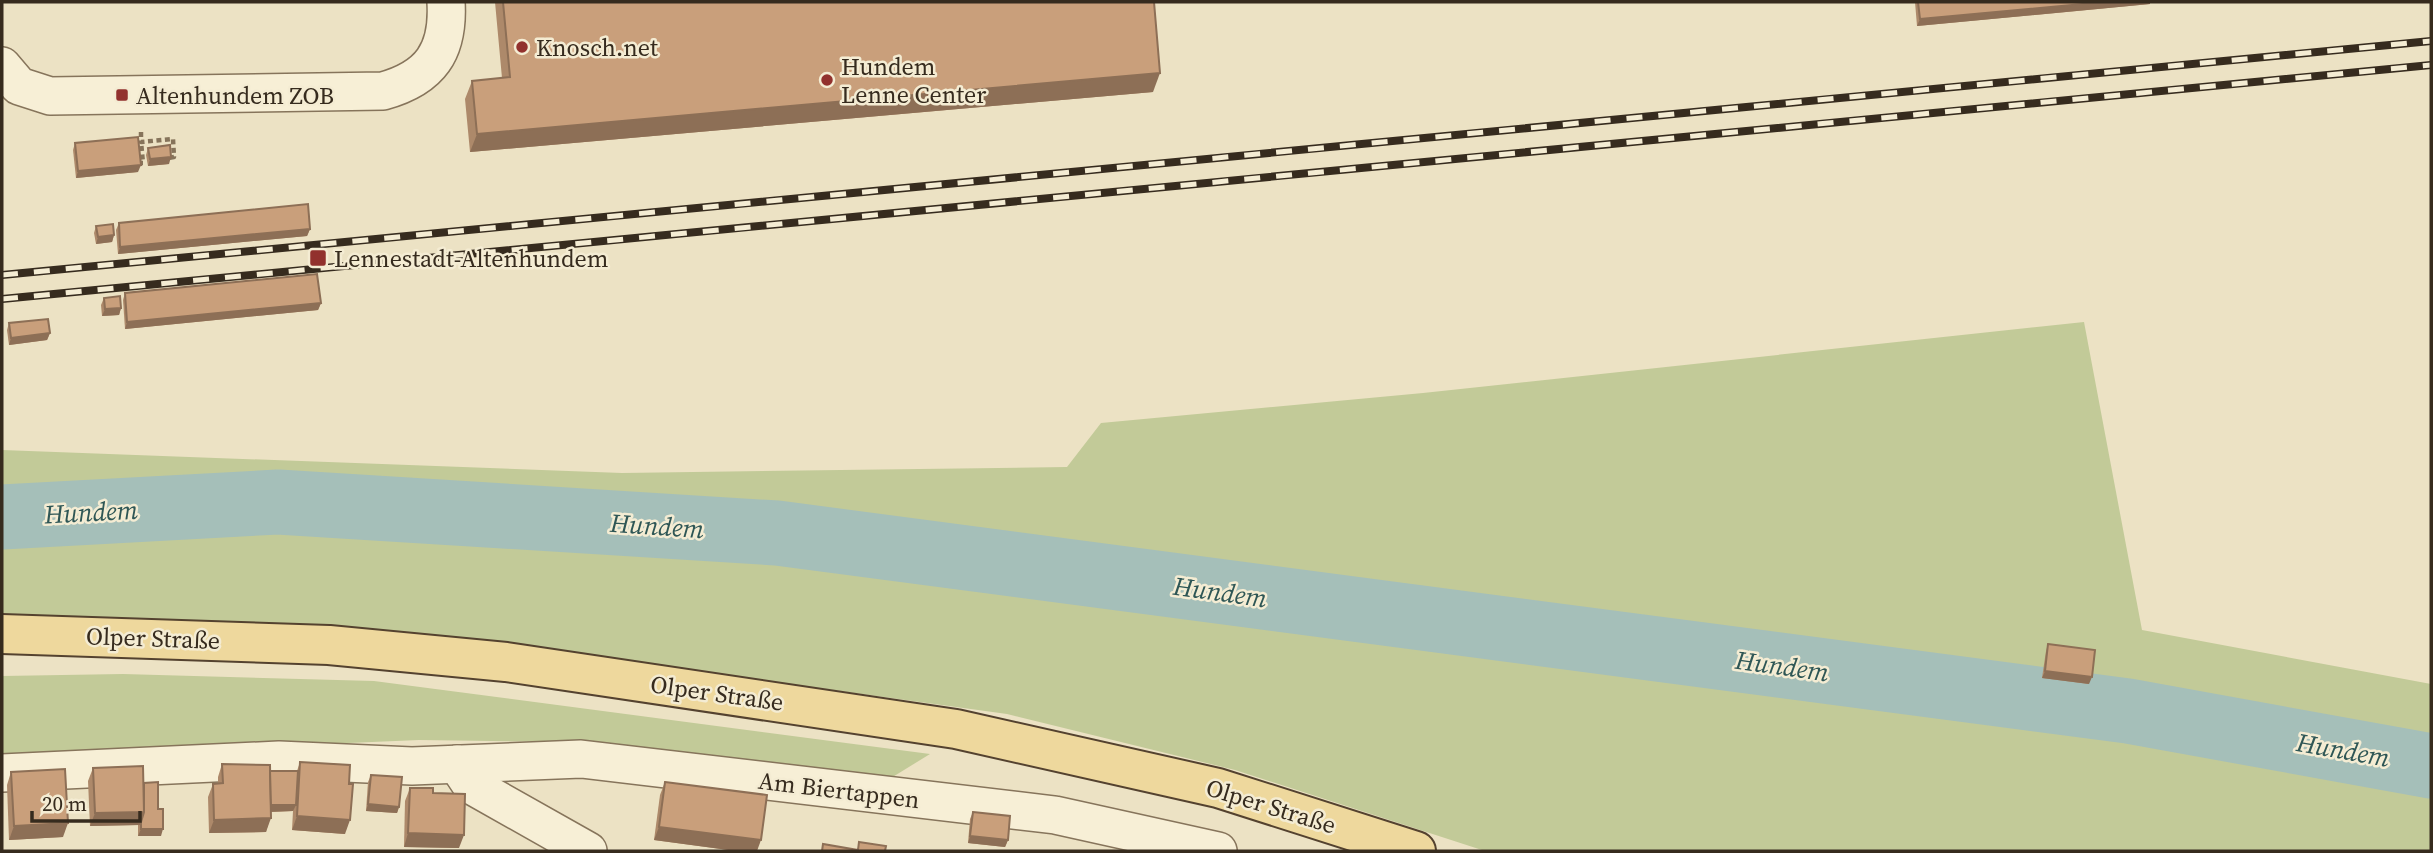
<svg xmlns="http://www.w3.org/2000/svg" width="2433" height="853" font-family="'Source Serif 4',serif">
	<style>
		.green { fill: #c2ca98 }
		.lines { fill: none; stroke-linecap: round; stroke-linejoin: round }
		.river { stroke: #a5bfb9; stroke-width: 65 }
		.minor-casing { stroke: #86745b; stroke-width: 40 }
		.major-casing { stroke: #54422f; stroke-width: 42 }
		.path { stroke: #86745b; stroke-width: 4.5; stroke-dasharray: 5 3.5; stroke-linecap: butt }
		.minor { stroke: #f7efd6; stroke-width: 37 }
		.major { stroke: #eed89d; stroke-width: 38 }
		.rail-casing { stroke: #362b1e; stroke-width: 8 }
		.rail { stroke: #f4ecd3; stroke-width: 5; stroke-dasharray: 16; stroke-linecap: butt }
		.wall { fill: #ad896a }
		.shaded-wall { fill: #8d6f56 }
		.building { fill: #c99f7b; stroke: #8d6f56; stroke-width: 2 }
		.poi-dot { fill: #92312d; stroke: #f4ecd3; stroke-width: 2.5 }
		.labels { text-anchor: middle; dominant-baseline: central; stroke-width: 5; stroke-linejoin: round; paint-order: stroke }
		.poi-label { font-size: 24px; fill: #362b1e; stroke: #f4ecd3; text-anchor: start }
		.street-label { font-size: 24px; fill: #362b1e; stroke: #f4ecd3 }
		.water-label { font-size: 26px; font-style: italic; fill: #2e5655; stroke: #f4ecd3 }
	</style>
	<rect width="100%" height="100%" fill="#ece2c4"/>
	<g class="green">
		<polygon points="2084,322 2142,630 2431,684 2431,851 1485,851 1235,770 1007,714 753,679 2,621 2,450 622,473 1067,467 1101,423 1423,393"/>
		<polygon points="123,674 374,681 930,754 891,778 572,742 419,740 2,758 2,676"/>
	</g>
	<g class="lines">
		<polyline class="river" points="2,517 278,502 777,533 2128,711 2431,766"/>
		<g class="minor-casing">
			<g id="minor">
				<path d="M2,66L19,86L50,96L383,91C430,78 449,52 446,2"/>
				<polyline points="457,764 471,785 588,851"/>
				<polyline points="2,773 279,760 412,766 581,759 1055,815 1218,851"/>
			</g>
		</g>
		<g class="major-casing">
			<polyline id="major" points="2,634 329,645 506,662 956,729 1218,788 1416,851"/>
		</g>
		<g class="path">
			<polyline points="141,132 141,142 173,139 174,157 168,158"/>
			<polyline points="138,163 143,163 141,142"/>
		</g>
		<use href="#minor" class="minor"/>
		<use href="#major" class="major"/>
		<g class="rail-casing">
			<g id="rail">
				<polyline points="2,275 2431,41"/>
				<polyline points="2,299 2431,65"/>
			</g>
		</g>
		<use href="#rail" class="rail"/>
	</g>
	<g class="wall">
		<polygon points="495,2 1154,2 1153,92 470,152 465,99 472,81 502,78"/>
		<polygon points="1915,2 2150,2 2150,4 1917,26"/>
		<polygon points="75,143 138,172 76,178 73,150"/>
		<polygon points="148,148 169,164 148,166 146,155"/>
		<polygon points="119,223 310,229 307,236 118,254 116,230"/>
		<polygon points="96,226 114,235 112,242 96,244 94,233"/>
		<polygon points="125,293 321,303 318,310 125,329 123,300"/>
		<polygon points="104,298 121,308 119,315 102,316 101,305"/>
		<polygon points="9,323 50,333 47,340 9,345 7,330"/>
		<polygon points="2048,644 2089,684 2042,678 2046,651"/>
		<polygon points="300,762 345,834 292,830 293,811 271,812 266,832 209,833 208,797 213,784 218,783 218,777 222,764 270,771 297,771"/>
		<polygon points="93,768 144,783 158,809 161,836 138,836 138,825 90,826 88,781"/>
		<polygon points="11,772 63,837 9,840 7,785"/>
		<polygon points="371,775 399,807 397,813 366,811 368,782"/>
		<polygon points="665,782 757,851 736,851 654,840 660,795"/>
		<polygon points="410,788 433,793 459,848 404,847 405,801"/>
		<polygon points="973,812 1008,840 1005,847 968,843 970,819"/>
	</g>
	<g class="shaded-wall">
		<polygon points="2104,2 2150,2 2150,4 1917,26 1920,19"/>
		<polygon points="1160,73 1153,92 470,152 477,134"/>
		<polygon points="171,157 169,164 148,166 150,159"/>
		<polygon points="141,165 138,172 76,178 78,171"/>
		<polygon points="310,229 307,236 118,254 120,247"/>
		<polygon points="114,235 112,242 96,244 98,237"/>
		<polygon points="321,303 318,310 125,329 127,322"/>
		<polygon points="121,308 119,315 102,316 105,309"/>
		<polygon points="50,333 47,340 9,345 11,338"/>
		<polygon points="2045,671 2092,677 2089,684 2042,678"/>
		<polygon points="368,804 399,807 397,813 366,811"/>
		<polygon points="268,805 296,805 293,811 266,812"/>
		<polygon points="144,812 140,825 90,826 95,813"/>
		<polygon points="297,816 350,820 345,834 292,830"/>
		<polygon points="271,818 266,832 209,833 214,820"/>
		<polygon points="68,823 63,837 9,840 14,826"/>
		<polygon points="659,827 761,840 757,851 736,851 654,840"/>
		<polygon points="141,829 163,829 161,836 138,836"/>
		<polygon points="408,833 464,835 459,848 404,847"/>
		<polygon points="970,836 1008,840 1005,847 968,843"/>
	</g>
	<g class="building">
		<polygon points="503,2 1154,2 1160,73 477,134 472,81 510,77"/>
		<polygon points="1918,2 2104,2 1920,19"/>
		<polygon points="138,137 141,165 78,171 75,143"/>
		<polygon points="170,145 171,157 150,159 148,148"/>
		<polygon points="308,204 310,229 120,247 119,223"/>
		<polygon points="113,224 114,235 98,237 96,226"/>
		<polygon points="317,274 321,303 127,322 125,293"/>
		<polygon points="120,296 121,308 105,309 104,298"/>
		<polygon points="48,319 50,333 11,338 9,323"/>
		<polygon points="2048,644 2095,650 2092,677 2045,671"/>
		<polygon points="300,762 350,765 349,784 353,784 350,820 297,816"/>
		<polygon points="222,764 270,765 271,818 214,820 213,784 223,783"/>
		<polygon points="143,766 144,812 95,813 93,768"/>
		<polygon points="65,769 68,823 14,826 11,772"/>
		<polygon points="270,771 298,771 296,805 271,805"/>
		<polygon points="371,775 402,777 399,807 368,804"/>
		<polygon points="158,782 158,809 163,809 163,829 141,829 141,822 144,812 144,783"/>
		<polygon points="665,782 767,795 761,840 659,827"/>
		<polygon points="410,788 433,788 433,793 465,794 464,835 408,833"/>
		<polygon points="973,812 1010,816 1008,840 970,836"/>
		<polygon points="859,842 886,846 885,851 822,851 823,844 858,850"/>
	</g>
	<g class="poi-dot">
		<circle cx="522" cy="47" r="7"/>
		<circle cx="827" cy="80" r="7"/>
		<rect x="115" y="88" width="14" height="14" rx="3.5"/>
		<rect x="309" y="249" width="18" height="18" rx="3.5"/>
	</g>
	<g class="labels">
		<g class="poi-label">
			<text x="536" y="47">Knosch.net</text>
			<text x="841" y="66">Hundem<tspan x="841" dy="28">Lenne Center</tspan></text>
			<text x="136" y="95">Altenhundem ZOB</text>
			<text x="334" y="258">Lennestadt-Altenhundem</text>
		</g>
		<g class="street-label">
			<text transform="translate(153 638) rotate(2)">Olper Straße</text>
			<text transform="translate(717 693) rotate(8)">Olper Straße</text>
			<text transform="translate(839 790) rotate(7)">Am Biertappen</text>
			<text transform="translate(1271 806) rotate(17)">Olper Straße</text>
		</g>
		<g class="water-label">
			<text transform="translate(91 512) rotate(-3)">Hundem</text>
			<text transform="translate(657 526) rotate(4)">Hundem</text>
			<text transform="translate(1220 592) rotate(8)">Hundem</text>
			<text transform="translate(1782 666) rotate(8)">Hundem</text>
			<text transform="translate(2343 750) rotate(10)">Hundem</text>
		</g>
	</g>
	<rect width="2433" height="853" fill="none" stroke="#362b1e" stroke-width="7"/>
	<path d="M32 811v10h108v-10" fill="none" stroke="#362b1e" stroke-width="3.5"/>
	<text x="42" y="811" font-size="21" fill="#362b1e" stroke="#f4ecd3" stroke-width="5" paint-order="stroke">20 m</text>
</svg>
